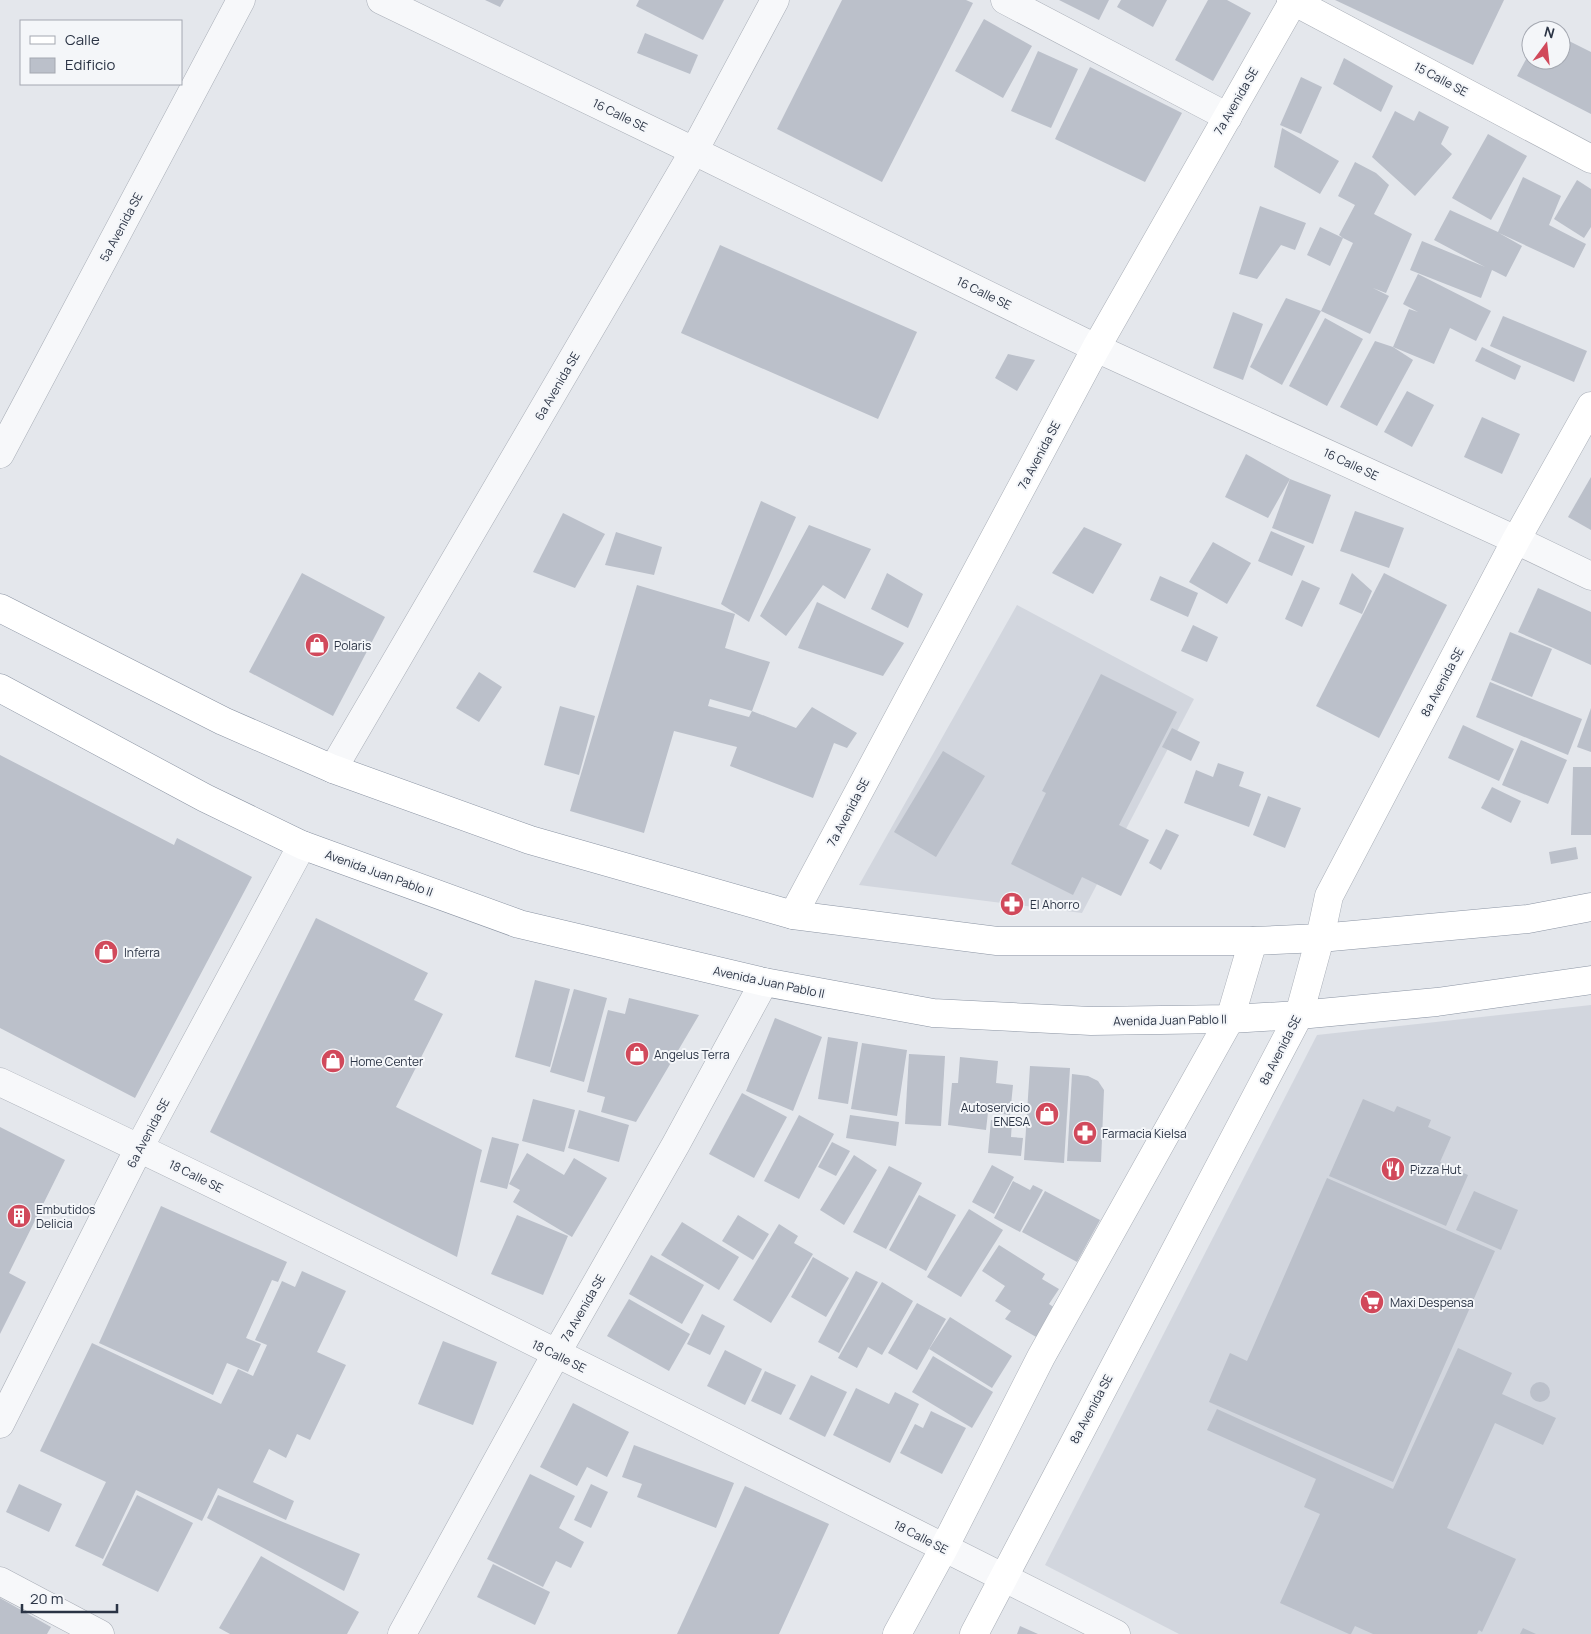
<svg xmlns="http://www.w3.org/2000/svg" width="1591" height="1634" font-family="Manrope,sans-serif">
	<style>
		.built { fill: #d2d6de }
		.building { fill: #bbc0ca }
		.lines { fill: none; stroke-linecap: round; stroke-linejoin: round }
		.street-casing { stroke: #a9aeb7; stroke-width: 29 }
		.secondary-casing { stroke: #a9aeb7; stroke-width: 29 }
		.highway-casing { stroke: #8b94a3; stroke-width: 29 }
		.street { stroke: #f7f8fa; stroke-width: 28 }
		.secondary { stroke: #fff; stroke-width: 28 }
		.highway { stroke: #fff; stroke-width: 28 }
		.labels { text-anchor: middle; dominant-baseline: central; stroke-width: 4; stroke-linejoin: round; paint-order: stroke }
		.street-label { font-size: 12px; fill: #2b3445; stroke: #f4f6f9 }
		.poi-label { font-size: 12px; fill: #2b3445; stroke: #f4f6f9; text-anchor: start }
	</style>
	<rect width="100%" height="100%" fill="#e4e7ec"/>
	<g class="built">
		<polygon points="1017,605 1194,699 1082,913 859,885"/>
		<polygon points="1591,1005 1591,1634 1179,1634 1045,1565 1317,1035"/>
	</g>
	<g class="building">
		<polygon points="485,0 504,0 500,7"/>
		<polygon points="639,0 724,0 703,40 636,6"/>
		<polygon points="842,0 966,0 973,3 882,182 777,129"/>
		<polygon points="1059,0 1109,0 1099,20"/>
		<polygon points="1121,0 1167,0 1153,27 1117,7"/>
		<polygon points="1208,0 1227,0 1251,13 1213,81 1175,60"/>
		<polygon points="1335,0 1504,0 1473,65"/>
		<polygon points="984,19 1032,46 1003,98 955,71"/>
		<polygon points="645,33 698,55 690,74 637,53"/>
		<polygon points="1561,37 1591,52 1591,114 1517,76 1531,50 1531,60 1561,60"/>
		<polygon points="1038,51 1078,69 1051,128 1011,111"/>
		<polygon points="1344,58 1393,86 1381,112 1333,84"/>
		<polygon points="1090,67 1182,113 1145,182 1055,139"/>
		<polygon points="1301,77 1322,87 1301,134 1280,125"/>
		<polygon points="1395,111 1414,121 1419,111 1449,127 1441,144 1452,154 1415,196 1372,157"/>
		<polygon points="1282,128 1339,161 1320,194 1274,167"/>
		<polygon points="1488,134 1527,156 1491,220 1452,198"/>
		<polygon points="1355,162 1376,173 1389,185 1374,214 1412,234 1386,293 1373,288 1389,296 1370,334 1321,311 1353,243 1343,238 1330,266 1307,255 1320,227 1343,238 1339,235 1355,205 1338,196"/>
		<polygon points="1523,177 1561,196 1549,225 1586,244 1574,268 1499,233 1522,246 1506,277 1492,270 1481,298 1410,270 1422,241 1485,267 1434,240 1450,210 1498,232"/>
		<polygon points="1577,180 1591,189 1591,227 1584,238 1554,219"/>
		<polygon points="1260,206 1306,223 1295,250 1281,245 1257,279 1239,274"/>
		<polygon points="720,245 917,332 878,419 681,333"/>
		<polygon points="1418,274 1491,311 1476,341 1450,328 1434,364 1393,347 1409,309 1418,312 1403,304"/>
		<polygon points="1286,298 1321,311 1282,385 1250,367"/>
		<polygon points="1233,312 1263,324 1243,380 1213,368"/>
		<polygon points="1503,316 1587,351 1574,382 1490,346"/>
		<polygon points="1325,318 1363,339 1327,406 1289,386"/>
		<polygon points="1375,341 1393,347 1413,360 1377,426 1340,407"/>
		<polygon points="1482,347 1521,366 1515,380 1475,361"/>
		<polygon points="1008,354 1035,360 1017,391 995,378"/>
		<polygon points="1407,391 1434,405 1412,447 1384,432"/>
		<polygon points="1482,417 1520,434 1502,474 1464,457"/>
		<polygon points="1246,454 1290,479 1268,518 1225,497"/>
		<polygon points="1591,477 1591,530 1568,517"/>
		<polygon points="1290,479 1331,495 1313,544 1272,528"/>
		<polygon points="761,501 796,517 749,622 721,604"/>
		<polygon points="1355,511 1404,528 1389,568 1340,551"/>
		<polygon points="563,513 605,534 575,588 533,572"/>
		<polygon points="809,525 871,549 845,599 823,585 786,636 760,616"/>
		<polygon points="1084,527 1122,544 1093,594 1052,573"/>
		<polygon points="1271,531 1305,546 1292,576 1258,561"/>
		<polygon points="616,532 662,547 654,575 605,565"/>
		<polygon points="1213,542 1251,563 1227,604 1189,582"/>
		<polygon points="302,573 385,617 333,716 249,672"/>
		<polygon points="887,573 923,594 908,628 871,609"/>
		<polygon points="1352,573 1372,591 1362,614 1339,604"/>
		<polygon points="1384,573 1447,605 1379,738 1316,706"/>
		<polygon points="1160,576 1198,593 1188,617 1150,600"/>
		<polygon points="1302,580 1320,588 1302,627 1285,619"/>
		<polygon points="637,585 735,614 725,648 770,662 752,711 710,699 708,706 749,717 752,711 796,728 812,707 857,733 847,748 834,743 813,798 730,766 737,747 674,731 644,833 570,811"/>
		<polygon points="1538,588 1591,612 1591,665 1518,632"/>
		<polygon points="817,602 904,643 883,676 798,648"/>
		<polygon points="1193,625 1218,637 1207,662 1181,651"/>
		<polygon points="1510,632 1552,649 1532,697 1491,680"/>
		<polygon points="479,672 502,687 479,722 456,708"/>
		<polygon points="1101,674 1177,712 1119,825 1149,840 1121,896 1082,877 1073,895 1011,864 1046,793 1042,791"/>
		<polygon points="1490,682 1582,719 1568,755 1476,717"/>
		<polygon points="560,706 595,716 579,775 544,765"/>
		<polygon points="1591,708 1591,752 1577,747"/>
		<polygon points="1463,725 1514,749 1499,781 1448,758"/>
		<polygon points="1172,728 1200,742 1191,761 1162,747"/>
		<polygon points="1521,740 1567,760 1548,804 1502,785"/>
		<polygon points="943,751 985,776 936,857 894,832"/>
		<polygon points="0,755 174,845 177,838 252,877 135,1098 0,1028"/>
		<polygon points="1218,763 1244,772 1239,786 1261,794 1249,827 1184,803 1196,770 1213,777"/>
		<polygon points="1573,767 1591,767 1591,835 1571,835"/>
		<polygon points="1492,787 1521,801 1511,823 1481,808"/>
		<polygon points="1268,796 1301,808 1285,848 1253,835"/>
		<polygon points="1166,829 1179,835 1161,870 1149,863"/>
		<polygon points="1576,847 1578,859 1551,864 1549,852"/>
		<polygon points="316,918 428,973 414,1000 443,1014 396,1107 482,1150 457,1257 210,1132"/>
		<polygon points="535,980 570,989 550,1067 515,1057"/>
		<polygon points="574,989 607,998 584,1082 550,1072"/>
		<polygon points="629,998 699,1015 636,1122 601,1112 605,1097 587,1092 608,1010 625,1014"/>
		<polygon points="775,1018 822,1037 793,1111 746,1091"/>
		<polygon points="828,1037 858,1042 848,1104 818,1099"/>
		<polygon points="862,1043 907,1050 897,1116 851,1109"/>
		<polygon points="909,1054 945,1056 941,1126 905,1124"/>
		<polygon points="960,1057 998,1061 996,1083 1013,1085 1010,1115 988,1112 986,1130 948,1125 952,1083 958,1083"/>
		<polygon points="1030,1066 1070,1068 1064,1163 1024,1160"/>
		<polygon points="1072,1074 1088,1076 1098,1081 1104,1090 1101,1162 1067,1161"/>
		<polygon points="742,1093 787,1117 754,1178 709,1154"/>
		<polygon points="533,1099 575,1110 564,1152 522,1141"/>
		<polygon points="1363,1099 1394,1112 1397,1106 1431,1120 1428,1127 1451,1137 1440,1162 1468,1175 1446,1226 1329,1176"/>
		<polygon points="579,1110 629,1125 619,1162 568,1148"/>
		<polygon points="799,1115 834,1134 799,1199 764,1181"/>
		<polygon points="850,1115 899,1122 896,1146 846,1138"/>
		<polygon points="991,1120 1012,1121 1011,1137 1023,1138 1021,1156 988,1153"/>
		<polygon points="0,1127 65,1160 9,1273 26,1282 0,1334"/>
		<polygon points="492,1137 519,1144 507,1189 480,1182"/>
		<polygon points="832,1142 850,1151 836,1176 818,1167"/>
		<polygon points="527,1153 564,1175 574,1158 607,1178 572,1237 513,1202 520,1190 509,1184"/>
		<polygon points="854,1155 877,1170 844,1225 820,1210"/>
		<polygon points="992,1165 1014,1177 994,1214 972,1202"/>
		<polygon points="889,1166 922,1183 886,1249 853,1232"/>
		<polygon points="1327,1178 1495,1251 1393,1482 1209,1402 1230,1353 1247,1361"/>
		<polygon points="1013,1181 1030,1190 1033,1185 1043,1190 1020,1232 994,1218"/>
		<polygon points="1045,1191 1100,1220 1077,1262 1022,1232"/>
		<polygon points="1474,1191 1518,1210 1501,1250 1456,1230"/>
		<polygon points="919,1195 956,1215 926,1271 889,1250"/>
		<polygon points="161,1206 287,1262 278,1282 272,1280 246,1338 261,1344 248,1372 227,1363 213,1395 99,1343"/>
		<polygon points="969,1209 1003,1230 961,1297 927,1277"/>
		<polygon points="517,1215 568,1236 543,1295 491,1274"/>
		<polygon points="738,1215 769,1234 753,1260 722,1241"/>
		<polygon points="682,1222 739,1257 719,1290 661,1255"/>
		<polygon points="779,1224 798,1236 794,1243 813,1254 771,1323 733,1300"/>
		<polygon points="999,1245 1045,1274 1042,1279 1059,1289 1049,1304 1061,1312 1043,1341 1005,1319 1011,1311 995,1301 1005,1286 982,1271"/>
		<polygon points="651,1255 704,1285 682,1324 629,1294"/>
		<polygon points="813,1257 849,1278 826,1317 791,1297"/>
		<polygon points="302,1271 346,1291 317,1352 346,1365 310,1440 297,1434 286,1458 269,1449 253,1482 294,1501 286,1520 218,1488 202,1521 136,1490 103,1559 75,1546 106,1482 40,1451 92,1343 221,1404 238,1369 253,1376 267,1345 255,1340 282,1281 295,1287"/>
		<polygon points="856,1271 878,1282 839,1353 818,1342"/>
		<polygon points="882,1282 913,1301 882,1355 868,1347 857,1368 838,1358"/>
		<polygon points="629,1299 690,1334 669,1371 607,1336"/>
		<polygon points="917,1303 946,1319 917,1370 888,1353"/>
		<polygon points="702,1314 725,1326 710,1355 687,1344"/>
		<polygon points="950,1317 1012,1356 992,1388 929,1349"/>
		<polygon points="443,1341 497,1362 473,1425 418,1404"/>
		<polygon points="1458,1348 1512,1373 1502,1394 1556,1418 1543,1445 1495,1423 1447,1528 1516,1559 1482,1632 1479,1630 1477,1634 1373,1634 1355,1626 1351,1634 1349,1634 1280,1603 1320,1514 1304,1507 1316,1479 1207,1430 1217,1409 1393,1489"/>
		<polygon points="725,1350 762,1369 745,1405 707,1386"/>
		<polygon points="933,1356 993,1392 972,1428 912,1392"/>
		<polygon points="765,1371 796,1385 781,1415 751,1401"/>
		<polygon points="811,1375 847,1392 825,1437 789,1419"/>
		<circle cx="1540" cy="1392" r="10"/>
		<polygon points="856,1388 889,1404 895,1392 919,1404 890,1463 833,1435"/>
		<polygon points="573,1403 629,1432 607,1477 587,1467 577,1486 540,1467"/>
		<polygon points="931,1411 966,1428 942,1474 900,1453 915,1424 923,1428"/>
		<polygon points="634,1445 734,1483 716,1528 637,1497 642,1484 622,1477"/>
		<polygon points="530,1474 575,1496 559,1528 584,1542 571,1568 556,1561 543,1587 487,1559"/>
		<polygon points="19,1484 62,1504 49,1532 6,1512"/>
		<polygon points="591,1484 608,1492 591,1528 574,1520"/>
		<polygon points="745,1486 829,1524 779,1634 677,1634"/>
		<polygon points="137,1495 193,1523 158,1592 102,1565"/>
		<polygon points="218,1495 360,1554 344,1591 207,1518"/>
		<polygon points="261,1556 359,1612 347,1634 230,1634 219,1628"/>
		<polygon points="493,1564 550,1592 535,1625 477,1597"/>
		<polygon points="0,1598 51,1627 47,1634 0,1634"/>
		<polygon points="1020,1626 1038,1634 1017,1634"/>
		<polygon points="1523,1628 1536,1634 1520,1634"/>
	</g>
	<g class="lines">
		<g class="street-casing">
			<g id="street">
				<polyline points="381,0 694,151 1096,348 1516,540 1591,576"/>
				<polyline points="1005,0 1228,117"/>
				<polyline points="0,454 241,0"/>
				<polyline points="333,769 694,151 775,0"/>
				<path d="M0,1082C375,1259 745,1448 1116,1634"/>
				<polyline points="0,1424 139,1148 302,845"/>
				<polyline points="0,1581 100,1634"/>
				<polyline points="402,1634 556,1354 676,1144 764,982"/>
			</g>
		</g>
		<g class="secondary-casing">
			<g id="secondary">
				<polyline points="1291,0 1591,159"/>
				<polyline points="793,915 1096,348 1294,0"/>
				<polyline points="897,1634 944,1548 1041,1357 1230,1019 1253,941"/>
				<polyline points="974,1634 1299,1015 1320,938 1329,896 1516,540 1591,406"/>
			</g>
		</g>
		<g class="highway-casing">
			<g id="highway">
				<polyline points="0,608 223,721 333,769 530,840 793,915 997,941 1253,941 1320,938 1528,919 1591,907"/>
				<polyline points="0,688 205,798 302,845 519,924 764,982 933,1013 1091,1021 1230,1019 1299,1015 1437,1002 1591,980"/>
			</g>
		</g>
		<use href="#street" class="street"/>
		<use href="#secondary" class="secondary"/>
		<use href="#highway" class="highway"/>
	</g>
	<defs>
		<g id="shop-disc" transform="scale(1.25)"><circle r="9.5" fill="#d1495b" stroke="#f4f6f9"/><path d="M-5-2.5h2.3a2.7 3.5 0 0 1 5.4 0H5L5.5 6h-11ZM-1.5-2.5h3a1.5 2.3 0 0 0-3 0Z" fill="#fff"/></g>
		<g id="pharmacy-disc" transform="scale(1.25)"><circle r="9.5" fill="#d1495b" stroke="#f4f6f9"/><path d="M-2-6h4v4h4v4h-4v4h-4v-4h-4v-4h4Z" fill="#fff"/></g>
		<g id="restaurant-disc" transform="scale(1.25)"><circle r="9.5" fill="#d1495b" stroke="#f4f6f9"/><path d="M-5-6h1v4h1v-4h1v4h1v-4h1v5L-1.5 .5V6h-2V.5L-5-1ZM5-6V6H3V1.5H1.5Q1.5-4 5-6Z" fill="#fff"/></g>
		<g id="building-disc" transform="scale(1.25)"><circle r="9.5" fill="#d1495b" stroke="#f4f6f9"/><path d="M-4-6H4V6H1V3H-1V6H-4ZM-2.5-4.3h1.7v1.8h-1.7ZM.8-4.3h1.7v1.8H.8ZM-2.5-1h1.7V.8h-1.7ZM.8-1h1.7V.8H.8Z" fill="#fff"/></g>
		<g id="supermarket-disc" transform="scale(1.25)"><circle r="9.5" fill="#d1495b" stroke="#f4f6f9"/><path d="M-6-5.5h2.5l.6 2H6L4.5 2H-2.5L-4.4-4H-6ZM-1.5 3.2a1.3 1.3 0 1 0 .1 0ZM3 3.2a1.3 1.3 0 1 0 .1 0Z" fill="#fff"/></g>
	</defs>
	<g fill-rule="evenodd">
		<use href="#shop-disc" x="317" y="645"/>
		<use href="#pharmacy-disc" x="1012" y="904"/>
		<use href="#shop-disc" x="106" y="952"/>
		<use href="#shop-disc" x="637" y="1054"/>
		<use href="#shop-disc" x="333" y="1061"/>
		<use href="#shop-disc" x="1047" y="1114"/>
		<use href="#pharmacy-disc" x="1085" y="1133"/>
		<use href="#restaurant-disc" x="1393" y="1169"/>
		<use href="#building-disc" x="19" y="1216"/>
		<use href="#supermarket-disc" x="1372" y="1302"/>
	</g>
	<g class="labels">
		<g class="street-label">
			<text transform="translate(1441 79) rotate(28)">15 Calle SE</text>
			<text transform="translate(1236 101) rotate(-60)">7a Avenida SE</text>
			<text transform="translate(620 115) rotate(26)">16 Calle SE</text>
			<text transform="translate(121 227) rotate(-62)">5a Avenida SE</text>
			<text transform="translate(984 293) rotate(26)">16 Calle SE</text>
			<text transform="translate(557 386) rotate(-60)">6a Avenida SE</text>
			<text transform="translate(1039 455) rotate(-62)">7a Avenida SE</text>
			<text transform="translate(1351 464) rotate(25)">16 Calle SE</text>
			<text transform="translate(1442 682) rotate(-62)">8a Avenida SE</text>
			<text transform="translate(848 812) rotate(-62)">7a Avenida SE</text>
			<text transform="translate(379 873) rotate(20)">Avenida Juan Pablo II</text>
			<text transform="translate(769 982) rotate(12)">Avenida Juan Pablo II</text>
			<text transform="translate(1170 1020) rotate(-1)">Avenida Juan Pablo II</text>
			<text transform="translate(1280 1050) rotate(-63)">8a Avenida SE</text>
			<text transform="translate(148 1133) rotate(-62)">6a Avenida SE</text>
			<text transform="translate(196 1176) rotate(26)">18 Calle SE</text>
			<text transform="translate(583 1308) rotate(-60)">7a Avenida SE</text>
			<text transform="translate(559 1356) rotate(26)">18 Calle SE</text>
			<text transform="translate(1091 1409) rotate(-62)">8a Avenida SE</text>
			<text transform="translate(921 1537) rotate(27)">18 Calle SE</text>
		</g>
		<g class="poi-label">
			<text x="334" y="645">Polaris</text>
			<text x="1030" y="904">El Ahorro</text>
			<text x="124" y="952">Inferra</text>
			<text x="654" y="1054">Angelus Terra</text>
			<text x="350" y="1061">Home Center</text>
			<text x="1030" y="1107" text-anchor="end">Autoservicio<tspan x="1030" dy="14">ENESA</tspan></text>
			<text x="1102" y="1133">Farmacia Kielsa</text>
			<text x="1410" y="1169">Pizza Hut</text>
			<text x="36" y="1209">Embutidos<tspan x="36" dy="14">Delicia</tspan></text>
			<text x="1390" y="1302">Maxi Despensa</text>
		</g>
	</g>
	<rect x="20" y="20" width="162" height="65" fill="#f4f6f9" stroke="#a4a8b1"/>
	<rect x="30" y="36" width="25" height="8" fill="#ffffff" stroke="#a4a8b1"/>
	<text x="65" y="45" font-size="15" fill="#2b3445">Calle</text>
	<rect x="30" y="58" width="25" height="15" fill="#bbc0ca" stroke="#a4a8b1"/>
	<text x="65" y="70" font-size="15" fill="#2b3445">Edificio</text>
	<g transform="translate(1546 45) rotate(15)"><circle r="24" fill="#f4f6f9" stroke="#a4a8b1"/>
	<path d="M0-4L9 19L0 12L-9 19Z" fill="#d1495b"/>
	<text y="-8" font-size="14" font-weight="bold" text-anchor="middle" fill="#2b3445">N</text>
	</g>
	<path d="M22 1604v8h95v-8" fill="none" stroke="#2b3445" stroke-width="2.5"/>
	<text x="30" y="1604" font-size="15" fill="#2b3445" stroke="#f4f6f9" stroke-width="4" paint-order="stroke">20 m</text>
</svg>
